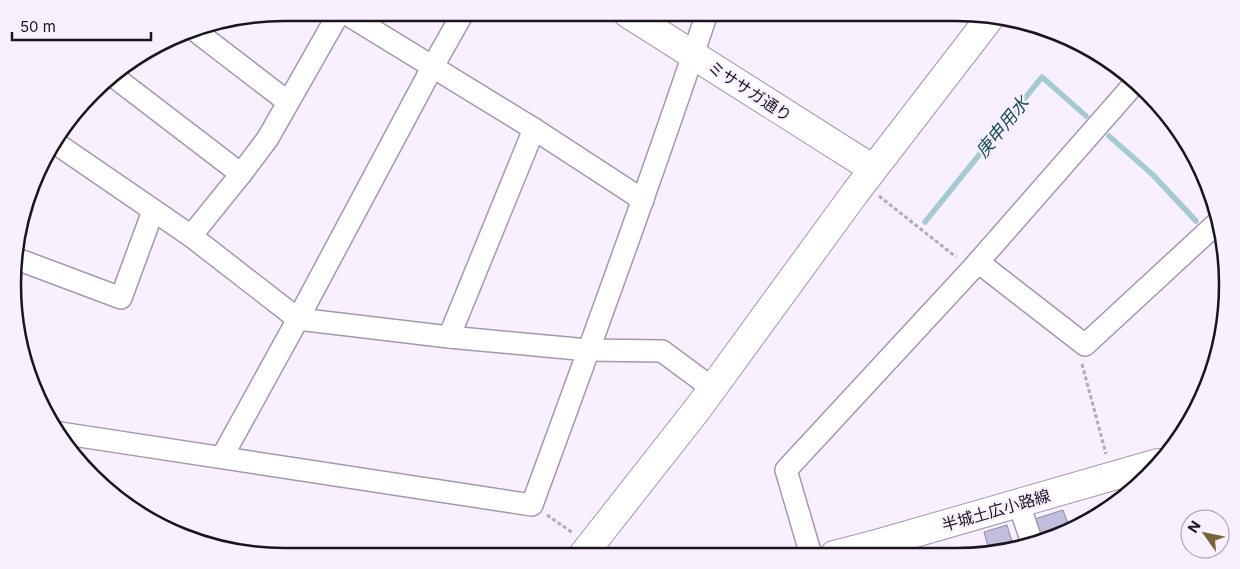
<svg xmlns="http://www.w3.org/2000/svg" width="1240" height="569" font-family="Inter,'Noto Sans JP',sans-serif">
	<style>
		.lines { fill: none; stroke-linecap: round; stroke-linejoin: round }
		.stream { stroke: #a3cbd1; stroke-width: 5.5 }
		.building { fill: #c2bedd; stroke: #8d8aa2 }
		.street-casing { stroke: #a597ae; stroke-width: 24 }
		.secondary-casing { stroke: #a597ae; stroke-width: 30 }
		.path { stroke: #b2aab7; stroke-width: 3; stroke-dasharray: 4 2.5; stroke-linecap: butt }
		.street { stroke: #fff; stroke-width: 21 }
		.secondary { stroke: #fff; stroke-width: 28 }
		.labels { text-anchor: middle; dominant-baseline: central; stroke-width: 4.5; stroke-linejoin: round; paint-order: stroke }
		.street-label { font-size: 16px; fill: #1a151d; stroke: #f9f0ff }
		.water-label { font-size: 18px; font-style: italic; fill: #175058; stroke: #f9f0ff }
		.rim { fill: none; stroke: #1a151d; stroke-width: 2.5 }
	</style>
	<rect width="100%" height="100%" fill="#f9f0ff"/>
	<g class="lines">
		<g class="stream">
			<polyline points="1109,136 1153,175 1196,221"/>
			<polyline points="925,222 1042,77 1086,116"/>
			<polyline points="1217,243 1220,246"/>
		</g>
	</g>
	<g class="building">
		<polygon points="1106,502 1108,508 1078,525 1074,519"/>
		<polygon points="1063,510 1070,529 1059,536 1042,540 1035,519"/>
		<polygon points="1007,525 1014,548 990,554 984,532"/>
		<polygon points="983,549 985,554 957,554 970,551 971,553"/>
	</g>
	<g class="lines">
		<g class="street-casing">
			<g id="street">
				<polyline points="345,13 534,129 643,200"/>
				<polyline points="463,13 433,66 298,319 449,337 588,350 662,351 712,388"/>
				<polyline points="193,29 288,102"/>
				<polyline points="113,76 241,174 268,138 339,13"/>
				<polyline points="54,142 191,236 298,319 222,457"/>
				<polyline points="191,236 241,174"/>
				<polyline points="17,259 121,298 153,211"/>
				<polyline points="978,262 1085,345 1216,224"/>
				<polyline points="449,337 534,129"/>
				<path d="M60,433L532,505C592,341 652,178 707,13"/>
				<polyline points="1126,473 1131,490"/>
				<polyline points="1019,504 1032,543"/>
				<polyline points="811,555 786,470 972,269 1135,83"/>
			</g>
		</g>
		<g class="secondary-casing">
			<g id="secondary">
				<polyline points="627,13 873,169"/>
				<polyline points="834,555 880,543 1158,463"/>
				<polyline points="582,556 699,407 855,193 989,19"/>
			</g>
		</g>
		<g class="path">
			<polyline points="879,196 956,257"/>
			<polyline points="1082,364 1106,454"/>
			<polyline points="547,515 573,533"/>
		</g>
		<use href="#street" class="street"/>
		<use href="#secondary" class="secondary"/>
	</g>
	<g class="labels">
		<g class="street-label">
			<text transform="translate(750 91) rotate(33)">ミササガ通り</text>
			<text transform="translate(996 510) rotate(-16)">半城土広小路線</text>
		</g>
		<g class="water-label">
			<text transform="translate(1002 127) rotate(-51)">庚申用水</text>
		</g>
	</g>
	<path d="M0 0H1240V569H0ZM284 21H956A263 263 0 0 1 1219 284V285A263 263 0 0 1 956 548H284A263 263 0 0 1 21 285V284A263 263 0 0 1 284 21Z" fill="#f9f0ff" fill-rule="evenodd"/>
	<path class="rim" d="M284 21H956A263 263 0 0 1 1219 284V285A263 263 0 0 1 956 548H284A263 263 0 0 1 21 285V284A263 263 0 0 1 284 21Z"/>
	<g transform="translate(1205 534) rotate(303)"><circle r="24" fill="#f9f0ff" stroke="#a098a5"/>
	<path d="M0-4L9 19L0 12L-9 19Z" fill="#786332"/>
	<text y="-8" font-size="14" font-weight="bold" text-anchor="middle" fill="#1a151d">N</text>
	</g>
	<path d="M12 32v8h139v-8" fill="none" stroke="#1a151d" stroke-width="2.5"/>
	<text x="20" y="32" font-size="15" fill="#1a151d" stroke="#f9f0ff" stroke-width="4" paint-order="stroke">50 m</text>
</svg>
